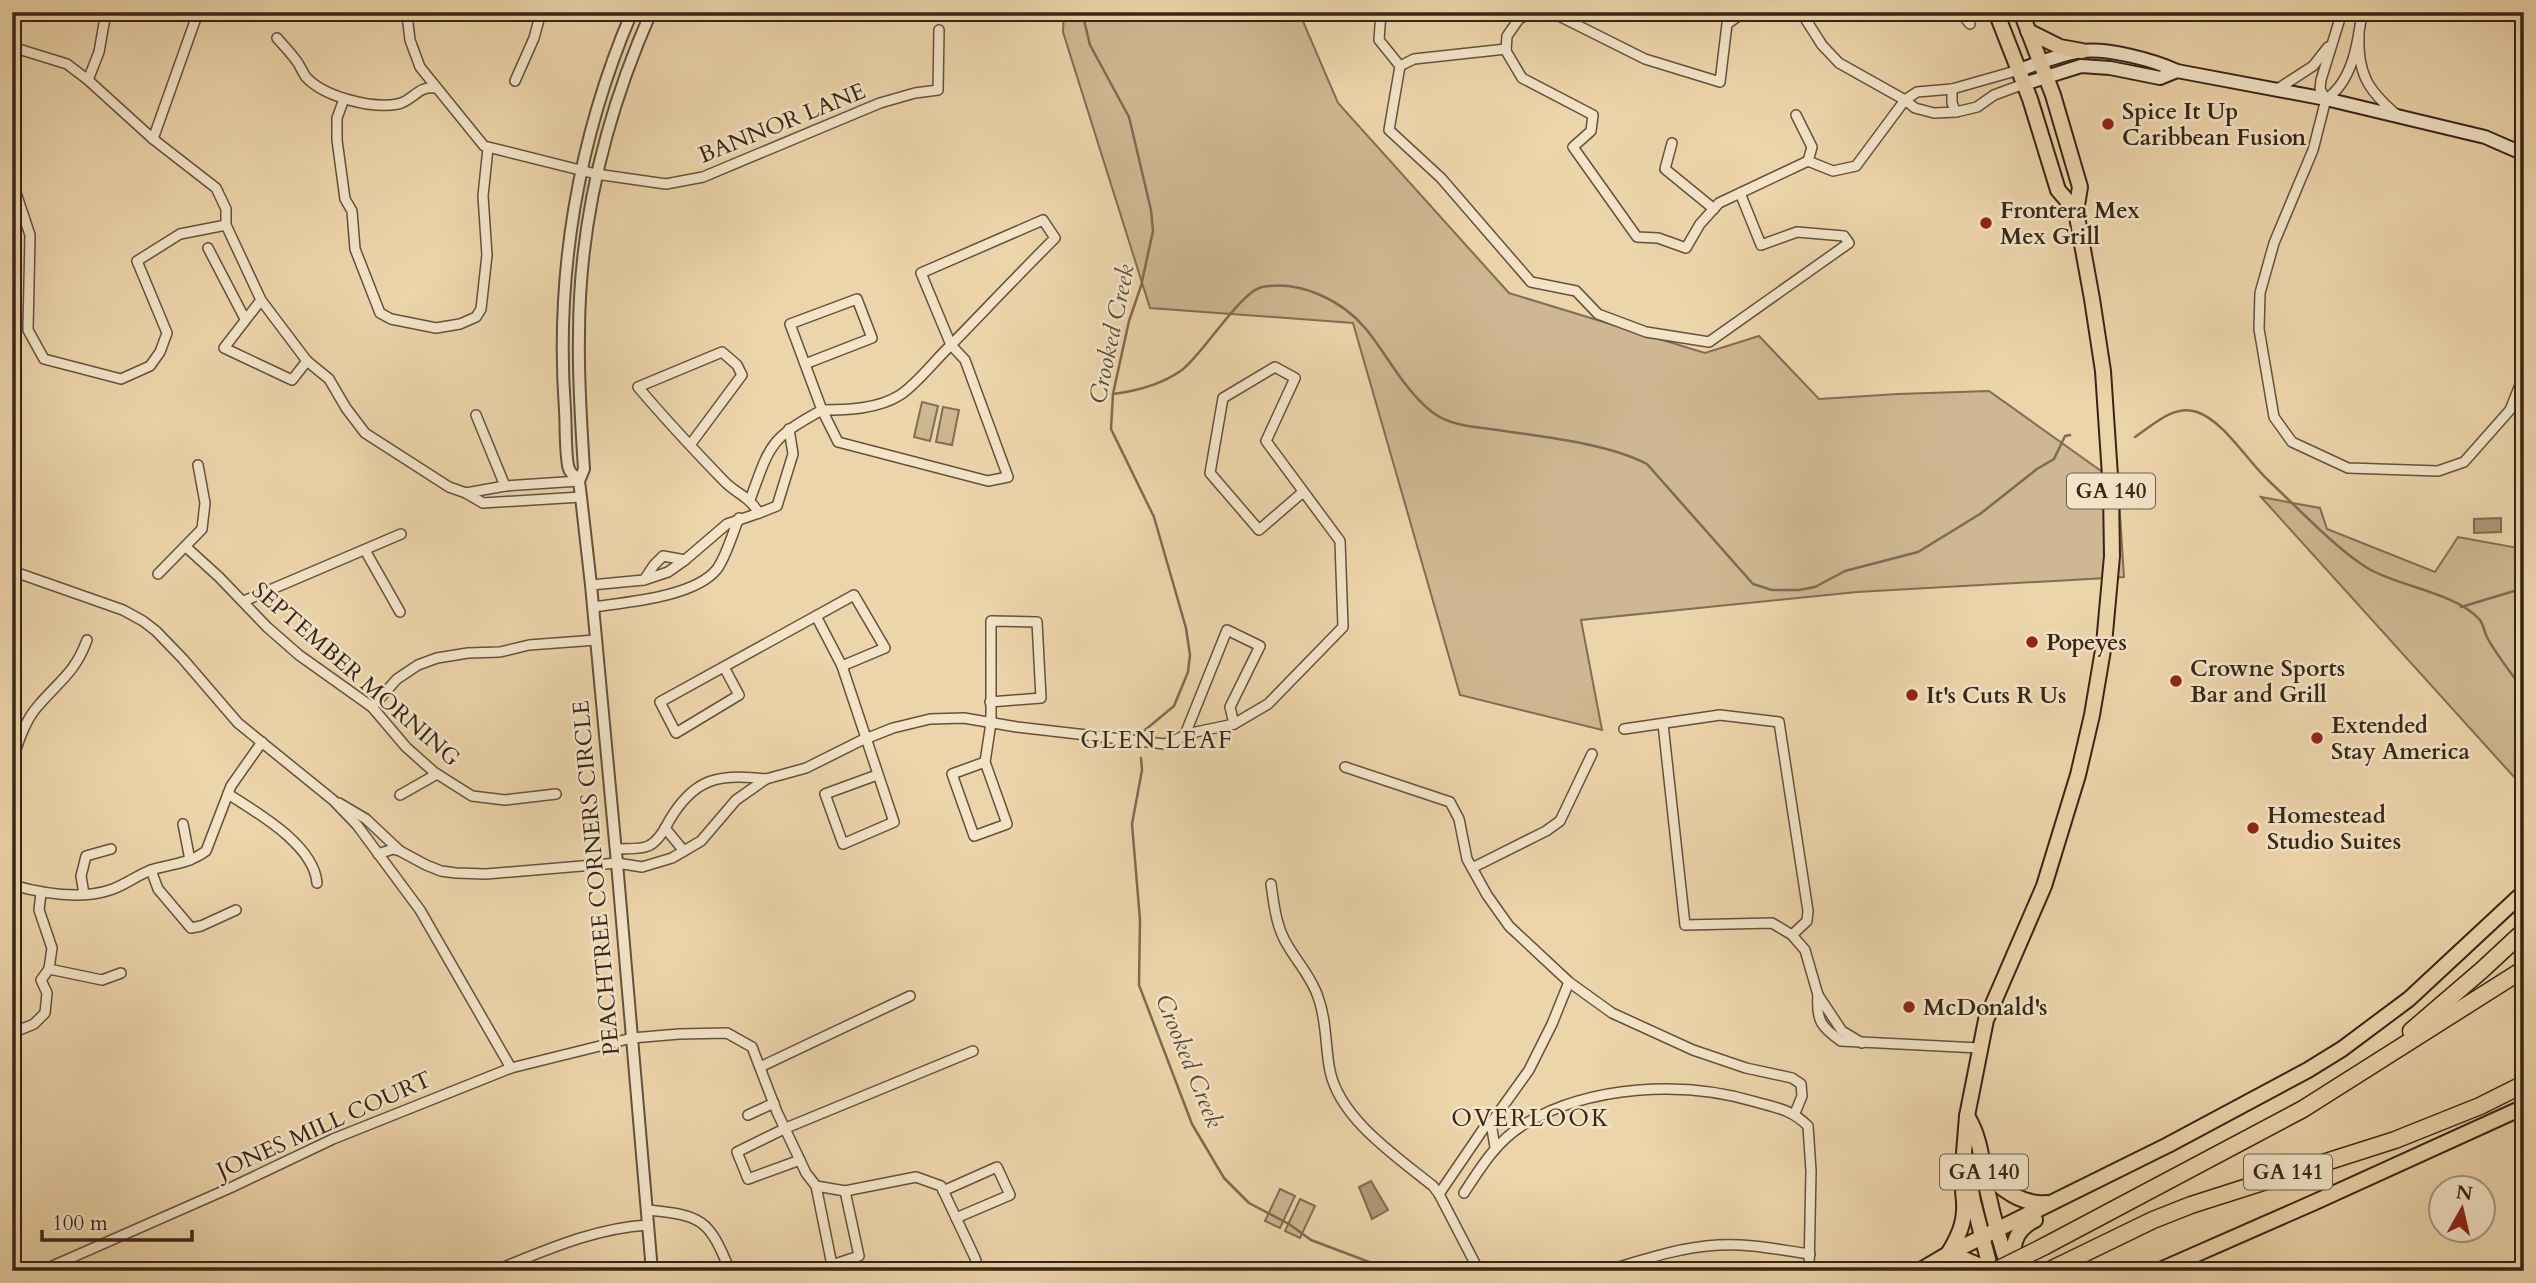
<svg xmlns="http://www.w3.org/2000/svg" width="2536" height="1283" font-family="Cardo,serif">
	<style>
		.green { fill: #ceb792; stroke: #826e54; stroke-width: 2 }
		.water { fill: #af9979; stroke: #7f6b52; stroke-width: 2 }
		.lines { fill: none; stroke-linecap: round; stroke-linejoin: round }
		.stream { stroke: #7f6b52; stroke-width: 2.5 }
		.minor-casing { stroke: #64513c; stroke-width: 12 }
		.tertiary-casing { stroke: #64513c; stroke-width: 14 }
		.secondary-casing { stroke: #372517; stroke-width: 16 }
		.primary-casing { stroke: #372517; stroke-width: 18 }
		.motorway-casing { stroke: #372517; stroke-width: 19 }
		.minor { stroke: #f3e4c8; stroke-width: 9 }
		.tertiary { stroke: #f3e4c8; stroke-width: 10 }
		.secondary { stroke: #f3e4c8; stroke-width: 12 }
		.primary { stroke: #edd5ab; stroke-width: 14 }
		.motorway { stroke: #edd5ab; stroke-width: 16 }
		.motorway-bridge-casing { stroke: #372517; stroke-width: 19; stroke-linecap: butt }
		.motorway-bridge { stroke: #edd5ab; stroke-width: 16 }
		.poi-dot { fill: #8f2418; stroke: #f3e4c8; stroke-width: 2.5 }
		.labels { text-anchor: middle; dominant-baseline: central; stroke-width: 5; stroke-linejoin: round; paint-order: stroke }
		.shield { fill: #f3e4c8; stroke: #6f5e4c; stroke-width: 2 }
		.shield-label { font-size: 21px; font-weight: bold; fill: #372517 }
		.poi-label { font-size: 23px; font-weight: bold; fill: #372517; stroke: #f3e4c8; text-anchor: start }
		.street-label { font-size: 23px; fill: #372517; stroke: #f3e4c8 }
		.water-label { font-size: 24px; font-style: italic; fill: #5b4834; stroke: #f3e4c8 }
		.neighbourhood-label { font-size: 24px; letter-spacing: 2px; fill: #372517; stroke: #f3e4c8 }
	</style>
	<rect width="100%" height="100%" fill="#edd5ab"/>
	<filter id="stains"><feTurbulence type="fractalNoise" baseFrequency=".00286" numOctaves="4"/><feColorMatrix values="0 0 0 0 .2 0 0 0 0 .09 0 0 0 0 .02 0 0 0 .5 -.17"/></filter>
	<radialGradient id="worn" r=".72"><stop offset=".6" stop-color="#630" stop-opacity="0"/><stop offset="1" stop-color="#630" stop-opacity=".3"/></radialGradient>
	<g class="green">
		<polygon points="1064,12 1299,12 1338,103 1509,293 1705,353 1759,336 1819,399 1898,394 1989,391 2118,483 2124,577 1857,592 1581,620 1602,730 1460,695 1353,323 1150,308 1063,32"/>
		<polygon points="922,402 938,406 930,441 914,437"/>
		<polygon points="943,407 959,410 952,445 936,442"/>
		<polygon points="2261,497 2320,508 2327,529 2435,572 2458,537 2524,549 2524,788"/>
		<polygon points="1280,1189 1295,1196 1280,1228 1265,1221"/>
		<polygon points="1300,1199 1315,1206 1300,1238 1285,1231"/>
	</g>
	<g class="water">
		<polygon points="2501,518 2501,532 2474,533 2474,519"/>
		<polygon points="1371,1181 1388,1210 1372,1219 1359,1187"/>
	</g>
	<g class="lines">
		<g class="stream">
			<polyline points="1082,12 1090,45 1129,117 1151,210 1153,231 1141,286 1129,321 1113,394 1111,429 1154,517 1186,628 1190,655 1188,672 1174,706 1145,730"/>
			<path d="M1113,394C1137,391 1161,385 1182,370C1204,353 1240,292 1262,287C1300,280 1342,300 1366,329C1388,356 1404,390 1432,412C1450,426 1475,427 1498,430C1543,437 1607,443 1647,464L1753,584L1772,590H1799L1815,587L1845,571L1918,552L1980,514L2037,469L2054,459L2065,436L2070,435"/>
			<path d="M2135,437C2153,425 2174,404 2197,412C2224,421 2248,462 2269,481C2297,507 2337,550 2369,569C2401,587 2455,593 2479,619C2484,624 2484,633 2488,639C2498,657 2512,674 2524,691"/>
			<polyline points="2461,607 2524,588"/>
			<polyline points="1141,758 1142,770 1132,824 1140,920 1139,985 1192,1124 1224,1178 1249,1203 1289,1224 1311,1240 1393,1271"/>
		</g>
		<g class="minor-casing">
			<g id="minor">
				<polyline points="402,12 407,15 410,40 420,67 484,146 596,174 666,184 703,177 880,103 915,93 938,90 939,30"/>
				<polyline points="1381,12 1379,40 1400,66 1389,130 1441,178 1531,282 1576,291 1598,314 1646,332 1709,342 1849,243 1844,236 1797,232 1761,245 1740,193"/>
				<polyline points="1534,12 1519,19 1507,36 1506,51 1522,78 1593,115 1591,131 1573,147 1637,237 1658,238 1686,248 1700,224 1719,203 1808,161 1833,171 1856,166 1905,100 1917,92 1952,89 2019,70"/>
				<polyline points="1551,12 1645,59 1720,82 1727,24 1744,12"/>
				<polyline points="1801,12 1822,45 1839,63 1905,100 1915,108 1934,113 1956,112 1977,107 1994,95 2024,84"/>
				<polyline points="1960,12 1970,24"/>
				<path d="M2359,33C2357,72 2367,90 2397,115"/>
				<path d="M277,38C284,46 292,54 298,63C301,68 303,73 306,77C324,97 372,109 398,104C413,101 418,85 436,88"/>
				<polyline points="12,47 67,64 88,80 99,52 106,12"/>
				<polyline points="1400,66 1414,59 1506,49"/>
				<polyline points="88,80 153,139 216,188 226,209 226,225 261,300 224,348 292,380 307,361 261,300"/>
				<polyline points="515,81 534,38 541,12"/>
				<polyline points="1952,89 1952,103 1956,112"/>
				<polyline points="2276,90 2313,66 2328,47"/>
				<polyline points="344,99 337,118 337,140 345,199 352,211 355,249 380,313 391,319 436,328 460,324 476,317 481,309 487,255 483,196 488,148"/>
				<polyline points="2326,99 2313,150 2274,243 2260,293 2259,329 2274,417 2292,442 2348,468 2438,471 2464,462 2510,410 2524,375"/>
				<path d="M2326,99C2353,81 2358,42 2362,12"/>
				<polyline points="2326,99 2320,89 2321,80 2342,12"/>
				<polyline points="1796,115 1812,147 1808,161"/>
				<polyline points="153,139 196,18"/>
				<polyline points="1672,143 1665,169 1714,209"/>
				<polyline points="12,181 30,235 28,330 44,359 121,379 150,366 160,352 167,333 137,261 180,234 226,225"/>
				<polyline points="208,248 245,319"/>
				<path d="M951,345L965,360L1008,477L988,481L838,442L822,410C848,410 878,409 900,395C917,384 935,360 950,346C985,310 1020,273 1055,238L1043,220L921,273L951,345"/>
				<polyline points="307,361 329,379 346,408 365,433 449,487 466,493"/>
				<polyline points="476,415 505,486"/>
				<polyline points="579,481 505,486 466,493 483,503 581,497"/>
				<path d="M750,500C770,445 769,439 822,410L790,324L857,299L872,338L805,364"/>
				<polyline points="759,513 777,506 793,454 789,429"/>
				<polyline points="186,547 219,577 267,627 299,655 372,707 406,747 434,772 472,796 505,800 556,794"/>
				<polyline points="367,549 366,552 400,612"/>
				<polyline points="12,571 123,610 143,621 156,631 183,659 238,723 333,800 357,825 420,910 511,1068"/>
				<polyline points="158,574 202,529 205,503 198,465"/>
				<polyline points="644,580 668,572 685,560"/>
				<path d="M591,585L644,580L654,565L663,556L685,560L727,524L759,513C747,494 737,495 723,480C694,450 665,419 638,387L722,352L737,365L742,375L690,445"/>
				<polyline points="244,601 401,534"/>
				<path d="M593,607C627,602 695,597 717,569C726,557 733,532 739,518"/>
				<polyline points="816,616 842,666"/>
				<polyline points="724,667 739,695 676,733 660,702 854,595 885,648 842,666 894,822 843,844 825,794 877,775"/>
				<polyline points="372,707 397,679 418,665 437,658 468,653 500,652 529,645 596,640"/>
				<polyline points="1234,724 1268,704 1343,627 1340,541 1266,441 1295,378 1275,367 1223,398 1210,473 1259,530 1303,492"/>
				<polyline points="1663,724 1685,925 1772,923 1792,935 1805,950 1818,995 1842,1031 1862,1043"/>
				<polyline points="1624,729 1720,715 1779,722 1808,911 1807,921 1792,935"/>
				<path d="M12,761C18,743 25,720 38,706C59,681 75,673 87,640"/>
				<polyline points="985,762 952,774 974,836 1007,824 985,762 991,723 991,621 1037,622 1041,698 990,702"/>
				<polyline points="1345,767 1450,802 1459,819 1467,859 1487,895 1509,926 1569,982 1612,1013 1693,1050 1746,1068 1792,1078 1801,1084 1802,1096 1795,1113"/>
				<path d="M228,794C258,813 314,845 317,883"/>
				<polyline points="400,795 437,774"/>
				<polyline points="339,803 366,819 399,850"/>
				<polyline points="183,824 190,860"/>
				<polyline points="665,828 684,851"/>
				<path d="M616,849C625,848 640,850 648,846C658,842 665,829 669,821C694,778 719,773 766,779"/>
				<polyline points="378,854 393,849 400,851 426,865 441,871 456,873 486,874 617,863 642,867 672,858 701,841 736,800 766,779 806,768 860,741 893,728 930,719 964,718 1017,727 1165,744 1191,733 1234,724 1230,707 1260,646 1227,630 1184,737"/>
				<polyline points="1472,868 1546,831 1560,821 1592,754"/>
				<polyline points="151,870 158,889 191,928 201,926 236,910"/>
				<path d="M1271,884C1274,905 1276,927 1288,946C1298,963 1312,978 1318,997C1327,1021 1325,1047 1330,1071C1340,1119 1397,1157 1433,1186L1439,1194L1479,1271"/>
				<path d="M12,885C41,893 80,900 110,890C126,885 138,874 154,869C173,864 190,863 206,851L231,786L262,742"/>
				<polyline points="41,893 39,910 52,948 49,969 102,980 121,973"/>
				<polyline points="84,894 81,876 86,856 111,849"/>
				<path d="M1818,995C1816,1020 1821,1027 1841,1041L1979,1048"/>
				<polyline points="12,1033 34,1024 45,1013 47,993 41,980 49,969"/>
				<polyline points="760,1067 910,996"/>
				<polyline points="748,1115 774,1103"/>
				<polyline points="1495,1147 1491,1123 1529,1070 1552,1024 1569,982"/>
				<polyline points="800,1160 748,1179 737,1152 786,1128 973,1051"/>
				<polyline points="816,1186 832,1265 859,1256 845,1191"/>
				<polyline points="943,1191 997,1167 1010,1195 956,1218"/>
				<path d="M1464,1193C1481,1167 1496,1142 1523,1125C1589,1085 1683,1080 1756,1102C1778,1108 1792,1110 1808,1126L1811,1171L1809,1271"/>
				<polyline points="1439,1194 1484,1128 1491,1123"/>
				<path d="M647,1210C702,1215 709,1219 730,1271"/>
				<polyline points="41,1271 230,1188 333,1139 511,1068 632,1038 679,1034 727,1033 752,1047 777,1112 806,1173 816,1186 845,1191 916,1177 941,1186 975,1258 979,1271"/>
				<path d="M494,1271C544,1251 594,1228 648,1225"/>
				<polyline points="1009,1271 1111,1270"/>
				<path d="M1606,1271C1642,1260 1680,1247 1718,1245C1748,1243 1780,1250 1810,1254"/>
			</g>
		</g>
		<g class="tertiary-casing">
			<g id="tertiary">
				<path d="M651,12C606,114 579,223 579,335C578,379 581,424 584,469L579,481L581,497L591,585L617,863L652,1271"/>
				<path d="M579,481C577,478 570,473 569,469C565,459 566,423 565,410C555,274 578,138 632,12"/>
			</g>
		</g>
		<g class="secondary-casing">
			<g id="secondary">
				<path d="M2019,70C2039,63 2060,54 2082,51C2108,48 2154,60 2177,71L2326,99L2485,137L2524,154"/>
				<polyline points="2024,84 2081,66 2110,68 2160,78 2177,71"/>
			</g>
		</g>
		<g class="primary-casing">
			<g id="primary">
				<polyline points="1996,12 2030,99 2058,190 2076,211"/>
				<polyline points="2028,31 2060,47 2082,51"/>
				<path d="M1967,1116C1981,1138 1982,1164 1987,1189C1993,1216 2000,1243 2009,1269"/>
				<path d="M1985,1170C1999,1189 2022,1205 2047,1203"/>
				<path d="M1948,1254C1961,1233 1967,1217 1963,1192"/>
				<polyline points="1943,1257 1964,1259 1992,1271"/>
				<path d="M2013,1270C2012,1248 2013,1230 2035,1220"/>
				<polyline points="1919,1271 1948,1254 2168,1145 2308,1070 2342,1049 2409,999 2524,892"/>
				<polyline points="1991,1271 1973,1201 1964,1153 1967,1116 1986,1020 2044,886 2078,775 2092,715 2104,644 2112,556 2111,491 2103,371 2092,299 2076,211 2080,187 2053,95 2021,12"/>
				<polyline points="2158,1271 2315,1202 2524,1107"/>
			</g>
		</g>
		<g class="motorway-casing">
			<g id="motorway">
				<polyline points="2411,1031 2482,970 2524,931"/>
				<polyline points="2045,1246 2303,1109 2524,969"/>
				<polyline points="2048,1271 2153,1220 2191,1205 2395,1140 2480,1106 2524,1084"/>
			</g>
		</g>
		<use href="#minor" class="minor"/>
		<use href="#tertiary" class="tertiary"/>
		<use href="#secondary" class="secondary"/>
		<use href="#primary" class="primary"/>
		<use href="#motorway" class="motorway"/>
		<g class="motorway-bridge-casing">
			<polyline id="motorway-bridge" points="1995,1271 2045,1246"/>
		</g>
		<use href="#motorway-bridge" class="motorway-bridge"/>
	</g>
	<g class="poi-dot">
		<circle cx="2108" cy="124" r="7"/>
		<circle cx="1986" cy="223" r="7"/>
		<circle cx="2032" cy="642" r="7"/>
		<circle cx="2176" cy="681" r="7"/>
		<circle cx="1912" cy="695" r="7"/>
		<circle cx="2317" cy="738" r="7"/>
		<circle cx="2253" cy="828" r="7"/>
		<circle cx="1909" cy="1007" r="7"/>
	</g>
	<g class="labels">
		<g class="shield">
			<rect x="2067" y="473.5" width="88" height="35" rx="5"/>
			<rect x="1940" y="1154.5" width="88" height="35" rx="5"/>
			<rect x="2244" y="1154.5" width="88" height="35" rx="5"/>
		</g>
		<g class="shield-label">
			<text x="2111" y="491">GA 140</text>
			<text x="1984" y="1172">GA 140</text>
			<text x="2288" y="1172">GA 141</text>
		</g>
		<g class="poi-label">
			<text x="2122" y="111">Spice It Up<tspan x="2122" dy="26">Caribbean Fusion</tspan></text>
			<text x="2000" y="210">Frontera Mex<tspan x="2000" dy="26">Mex Grill</tspan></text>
			<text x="2046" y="642">Popeyes</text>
			<text x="2190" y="668">Crowne Sports<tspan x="2190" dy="26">Bar and Grill</tspan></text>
			<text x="1926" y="695">It's Cuts R Us</text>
			<text x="2331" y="725">Extended<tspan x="2331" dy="26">Stay America</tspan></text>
			<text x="2267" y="815">Homestead<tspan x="2267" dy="26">Studio Suites</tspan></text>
			<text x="1923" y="1007">McDonald's</text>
		</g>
		<g class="street-label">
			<text transform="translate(782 123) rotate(-22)">BANNOR LANE</text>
			<text transform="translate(356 674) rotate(41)">SEPTEMBER MORNING</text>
			<text transform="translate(596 878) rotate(-95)">PEACHTREE CORNERS CIRCLE</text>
			<text transform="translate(324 1125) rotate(-24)">JONES MILL COURT</text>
		</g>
		<g class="water-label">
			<text transform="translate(1112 334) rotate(-78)">Crooked Creek</text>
			<text transform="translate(1189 1061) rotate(68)">Crooked Creek</text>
		</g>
		<g class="neighbourhood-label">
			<text x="1157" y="740">GLEN LEAF</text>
			<text x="1531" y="1118">OVERLOOK</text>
		</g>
	</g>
	<rect width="2536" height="1283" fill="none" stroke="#edd5ab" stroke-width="42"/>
	<rect x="14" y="14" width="2508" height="1255" fill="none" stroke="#372517" stroke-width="3.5"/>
	<rect x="21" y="21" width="2494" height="1241" fill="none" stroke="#372517" stroke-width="2"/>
	<g transform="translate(2462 1209) rotate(8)"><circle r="33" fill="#f3e4c8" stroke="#a89881" stroke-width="2"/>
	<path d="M0-5L12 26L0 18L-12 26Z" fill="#8f2418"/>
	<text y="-10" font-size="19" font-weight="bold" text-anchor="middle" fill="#372517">N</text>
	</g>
	<path d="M42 1230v10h150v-10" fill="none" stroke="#372517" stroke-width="3.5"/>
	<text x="52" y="1230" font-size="21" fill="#372517" stroke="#f3e4c8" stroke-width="5" paint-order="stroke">100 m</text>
	<rect width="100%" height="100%" filter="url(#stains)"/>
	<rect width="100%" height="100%" fill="url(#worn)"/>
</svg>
